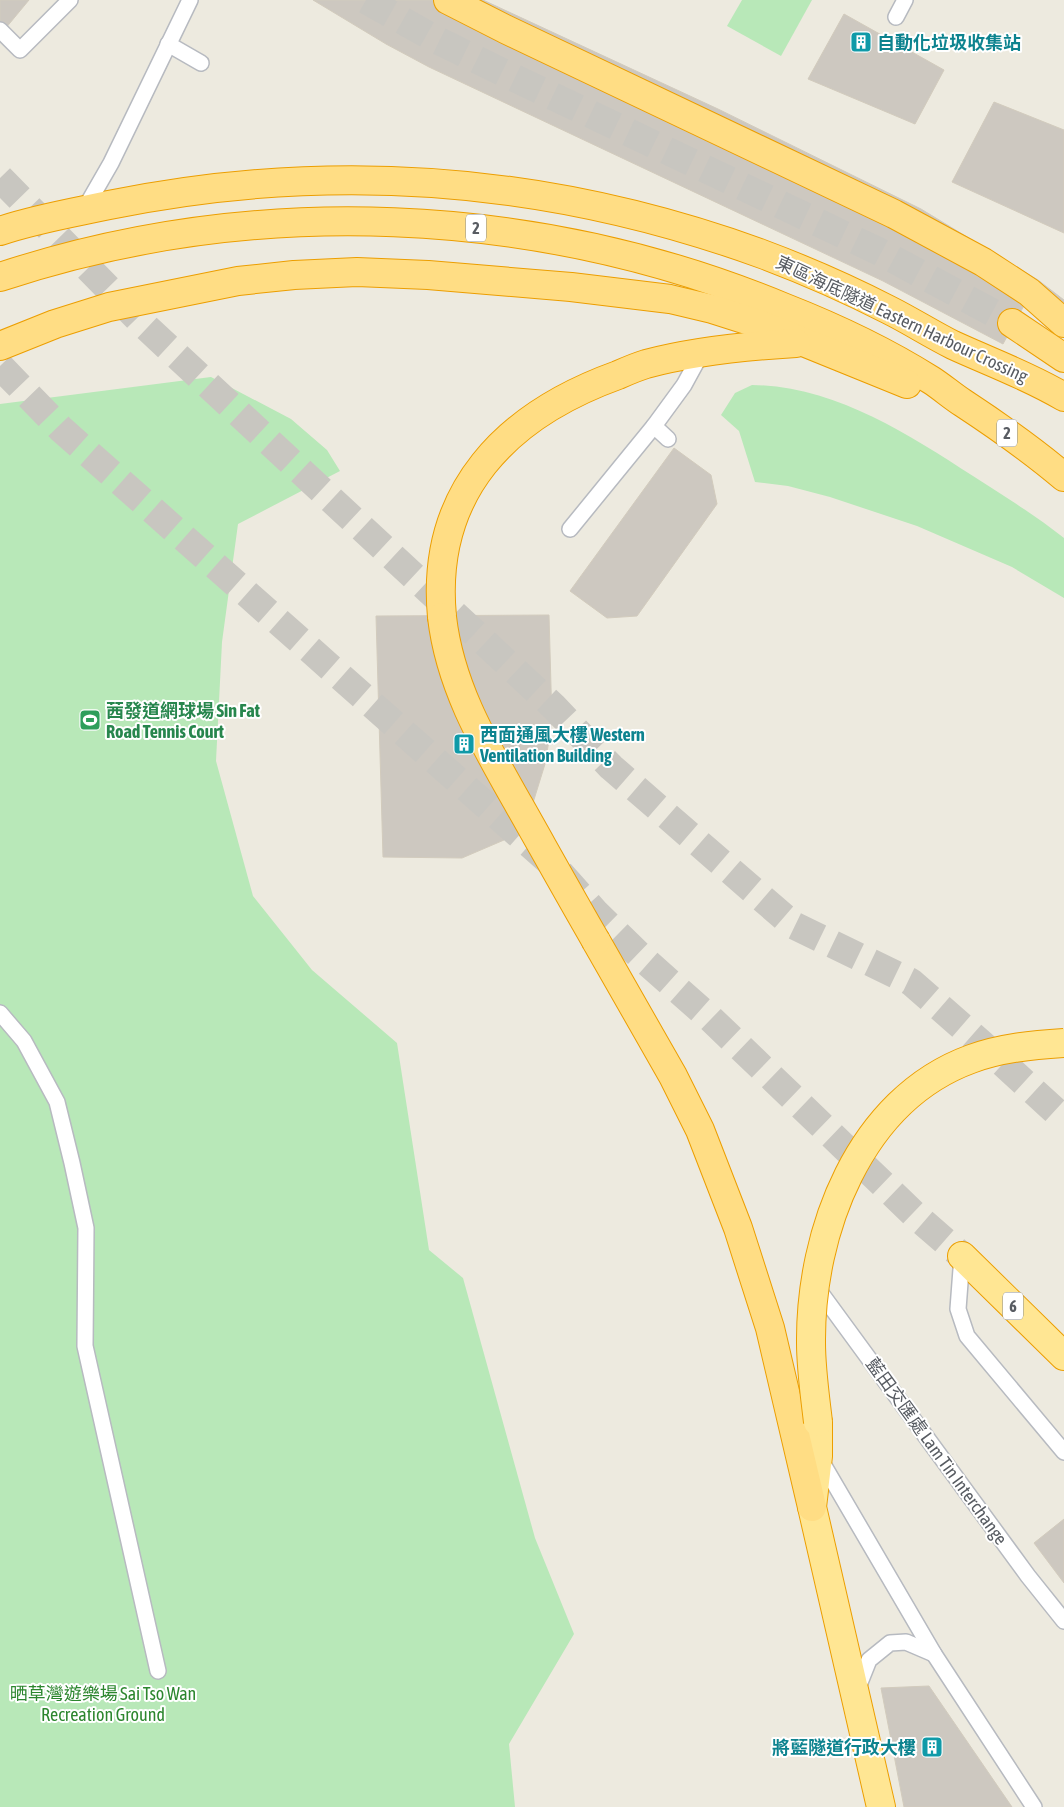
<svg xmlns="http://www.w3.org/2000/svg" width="1064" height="1807" font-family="'Asap Condensed','Noto Sans TC',sans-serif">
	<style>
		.green { fill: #b8e8b8 }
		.building { fill: #cdc8c0; stroke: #d2cbbd }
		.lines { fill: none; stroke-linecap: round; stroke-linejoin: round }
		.trunk-tunnel { stroke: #c8c6c0; stroke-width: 28; stroke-dasharray: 28 14; stroke-linecap: butt }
		.motorway-tunnel { stroke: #c8c6c0; stroke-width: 28; stroke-dasharray: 28 14; stroke-linecap: butt }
		.service-casing { stroke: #b7bac0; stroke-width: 18 }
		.trunk-casing { stroke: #ec9e00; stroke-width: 30 }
		.motorway-casing { stroke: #ec9e00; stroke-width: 30 }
		.service { stroke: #fff; stroke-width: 15 }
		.trunk { stroke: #ffe693; stroke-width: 28 }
		.motorway { stroke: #ffdd84; stroke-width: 28 }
		.trunk-bridge-casing { stroke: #ec9e00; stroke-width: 30; stroke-linecap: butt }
		.motorway-bridge-casing { stroke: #ec9e00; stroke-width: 30; stroke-linecap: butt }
		.trunk-bridge { stroke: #ffe693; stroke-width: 28 }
		.motorway-bridge { stroke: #ffdd84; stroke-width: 28 }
		.labels { text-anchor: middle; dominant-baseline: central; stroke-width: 4; stroke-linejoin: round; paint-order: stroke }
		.shield { fill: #fff; stroke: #8a8d91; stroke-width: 1 }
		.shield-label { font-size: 16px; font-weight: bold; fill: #585c62 }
		.culture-label { font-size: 18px; font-weight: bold; fill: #0d838f; stroke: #fff; text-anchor: start }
		.street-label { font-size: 18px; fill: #585c62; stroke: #fff }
		.leisure-label { font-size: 18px; font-weight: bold; fill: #27864d; stroke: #fff; text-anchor: start }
		.park-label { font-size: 18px; fill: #2c862e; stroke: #fff }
	</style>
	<rect width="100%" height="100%" fill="#edeadf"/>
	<g class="green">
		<polygon points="742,0 812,0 781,56 727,26"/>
		<polygon points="211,377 291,419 327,450 340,471 238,524 222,642 216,761 253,896 312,970 397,1043 429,1250 463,1278 535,1538 574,1634 509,1744 515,1807 0,1807 0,404"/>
		<path d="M752,385C834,386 906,433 973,476C1004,496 1035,515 1064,538V598L1012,567L917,526L830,497L788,486L755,482L739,431L721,415L735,393Z"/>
	</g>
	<g class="building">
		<polygon points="0,0 29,0 0,35"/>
		<polygon points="313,0 483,0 718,109 921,209 1038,280 1003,344 883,281 429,67 386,44"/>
		<polygon points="844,14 944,70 915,124 808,79"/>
		<polygon points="994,102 1064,130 1064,233 952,182"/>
		<polygon points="1038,280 1064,300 1064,313 1033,289"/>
		<polygon points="674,448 711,475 717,504 637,616 607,618 570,591"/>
		<polygon points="549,615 552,723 545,764 532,806 504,840 462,858 383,857 376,616"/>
		<polygon points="1064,1519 1064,1583 1034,1543"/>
		<polygon points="929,1686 1012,1807 904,1807 881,1688"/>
	</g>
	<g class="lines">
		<g class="trunk-tunnel">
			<polyline points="0,178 144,325 553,706 611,767 793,925 911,982 982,1044 1064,1119"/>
			<polyline points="0,366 61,429 551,863 596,913 641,957 711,1019 917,1217 962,1256"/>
		</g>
		<polyline class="motorway-tunnel" points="366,0 437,40 504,73 880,252 1012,323"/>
		<g class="service-casing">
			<g id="service">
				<polyline points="896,17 905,0"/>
				<polyline points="0,30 20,50 70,0"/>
				<polyline points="168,44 201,63"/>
				<polyline points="84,210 111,163 190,0"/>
				<polyline points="668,439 654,426 684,385 702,352"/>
				<polyline points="570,529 654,426"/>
				<polyline points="0,1013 24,1041 57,1102 72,1163 86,1228 85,1346 158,1671"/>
				<polyline points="962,1256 958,1309 967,1336 1064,1452"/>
				<polyline points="815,1285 1028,1576 1064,1621"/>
				<polyline points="820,1459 934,1654 1034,1807"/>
				<polyline points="857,1690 869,1660 890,1643 906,1642 934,1654"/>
			</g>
		</g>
		<g class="trunk-casing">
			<g id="trunk">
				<polyline points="962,1256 1064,1356"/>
				<polyline points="818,1422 818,1456 812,1507 881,1807"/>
			</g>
		</g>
		<g class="motorway-casing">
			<g id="motorway">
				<polyline points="448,0 505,29 894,214 983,262 1029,292 1064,323"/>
				<path d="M0,231C35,219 72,213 109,205C331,160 548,176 762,254C805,270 848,289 889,310C911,321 931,334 953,345C990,362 1029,376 1064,397"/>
				<path d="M0,277C254,193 536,205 783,307C834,327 885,351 931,380C942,387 952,396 963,403C998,426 1032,450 1064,477"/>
				<polyline points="1012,323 1064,358"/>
				<polyline points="0,346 55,324 109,307 238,281 294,275 357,272 428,275 571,287 670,299 712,309 759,324 907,384"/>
				<path d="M442,617C430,491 507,415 618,375C627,371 636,367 646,364C695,351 746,346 796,343"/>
				<polyline points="596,941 673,1076 700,1130 738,1228 770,1328 812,1507"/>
			</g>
		</g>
		<use href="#service" class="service"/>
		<use href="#trunk" class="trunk"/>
		<use href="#motorway" class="motorway"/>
		<g class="trunk-bridge-casing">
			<path id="trunk-bridge" d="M818,1422C815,1396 811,1369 811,1343C810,1232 859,1100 971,1059C1001,1048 1032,1045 1064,1043"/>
		</g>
		<g class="motorway-bridge-casing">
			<path id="motorway-bridge" d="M442,617C450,687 485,745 519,805C545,851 570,896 596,941"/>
		</g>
		<use href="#trunk-bridge" class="trunk-bridge"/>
		<use href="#motorway-bridge" class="motorway-bridge"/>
	</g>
	<defs>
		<g id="building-square" transform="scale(1.125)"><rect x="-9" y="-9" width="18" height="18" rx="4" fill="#0f9aa8" stroke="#fff"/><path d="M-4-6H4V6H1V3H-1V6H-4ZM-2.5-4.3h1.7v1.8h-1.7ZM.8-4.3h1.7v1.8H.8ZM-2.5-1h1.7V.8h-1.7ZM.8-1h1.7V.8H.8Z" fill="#fff"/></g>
		<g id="stadium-square" transform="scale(1.125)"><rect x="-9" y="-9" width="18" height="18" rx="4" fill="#2e9e5b" stroke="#fff"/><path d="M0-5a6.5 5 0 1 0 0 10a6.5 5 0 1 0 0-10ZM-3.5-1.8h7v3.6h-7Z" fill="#fff"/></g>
	</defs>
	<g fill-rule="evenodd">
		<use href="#building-square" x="861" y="42"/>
		<use href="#stadium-square" x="90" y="720"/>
		<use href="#building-square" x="464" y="744"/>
		<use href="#building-square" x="932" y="1747"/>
	</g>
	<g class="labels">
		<g class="shield">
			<rect x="466" y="214.5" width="20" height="27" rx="4"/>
			<rect x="997" y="419.5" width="20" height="27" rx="4"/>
			<rect x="1003" y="1292.5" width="20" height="27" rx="4"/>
		</g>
		<g class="shield-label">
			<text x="476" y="228">2</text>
			<text x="1007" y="433">2</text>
			<text x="1013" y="1306">6</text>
		</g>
		<g class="culture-label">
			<text x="877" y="42">自動化垃圾收集站</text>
			<text x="480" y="734">西面通風大樓 Western<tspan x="480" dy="21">Ventilation Building</tspan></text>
			<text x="916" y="1747" text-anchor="end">將藍隧道行政大樓</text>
		</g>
		<g class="street-label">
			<text transform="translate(902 319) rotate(25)">東區海底隧道 Eastern Harbour Crossing</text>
			<text transform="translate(937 1451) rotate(54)">藍田交匯處 Lam Tin Interchange</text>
		</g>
		<g class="leisure-label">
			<text x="106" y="710">茜發道網球場 Sin Fat<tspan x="106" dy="21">Road Tennis Court</tspan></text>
		</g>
		<g class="park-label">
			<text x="103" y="1693">晒草灣遊樂場 Sai Tso Wan<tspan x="103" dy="21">Recreation Ground</tspan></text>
		</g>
	</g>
</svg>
